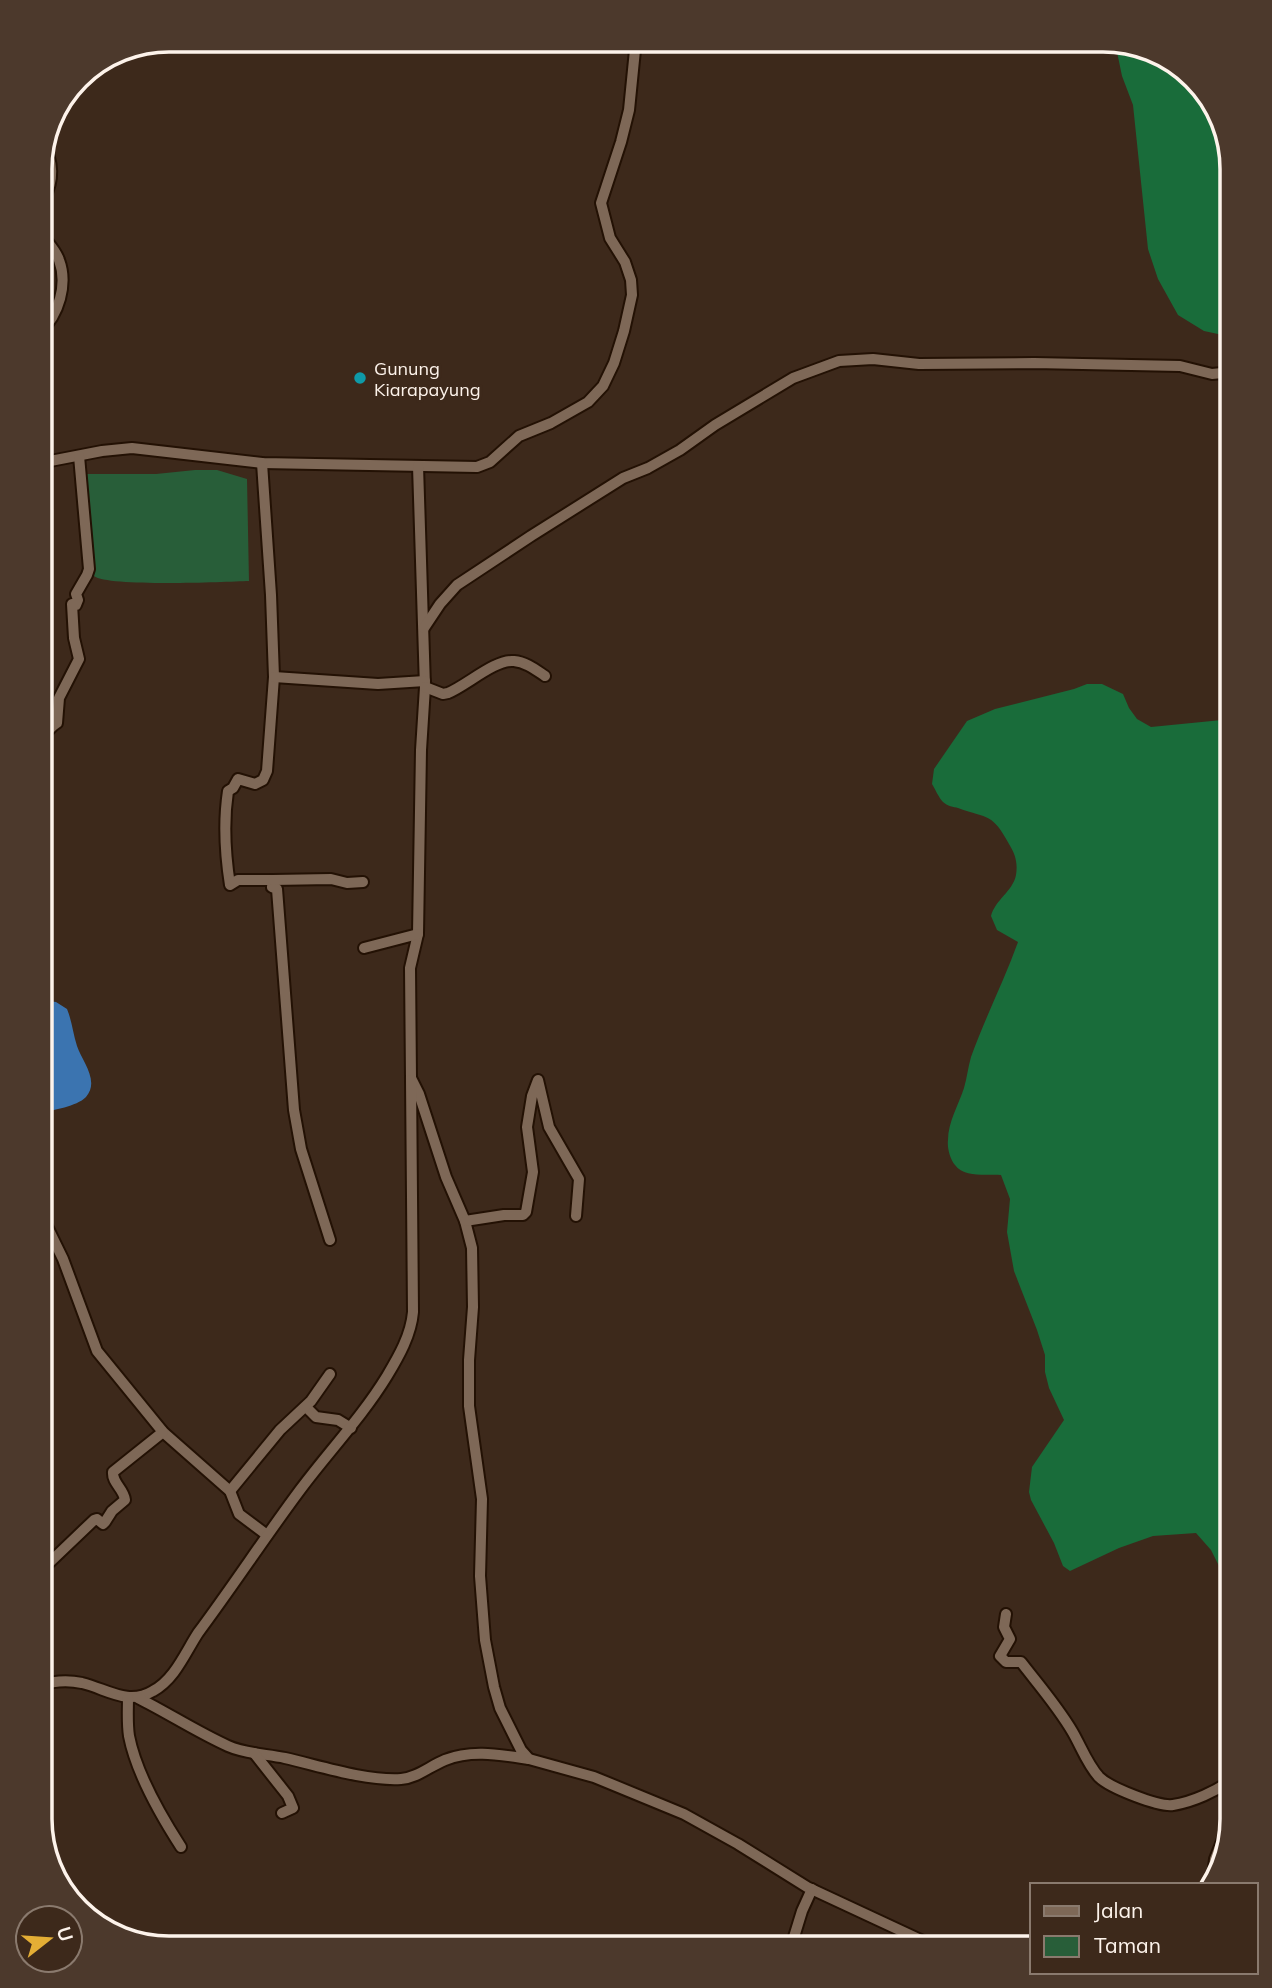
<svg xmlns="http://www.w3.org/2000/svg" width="1272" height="1988" font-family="Mulish,sans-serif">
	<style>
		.green { fill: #285e39 }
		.forest { fill: #196c3a }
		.water { fill: #3b74b0 }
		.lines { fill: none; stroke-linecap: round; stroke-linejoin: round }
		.minor-casing { stroke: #231104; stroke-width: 14 }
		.minor { stroke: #7e6857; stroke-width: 10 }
		.culture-dot { fill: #0f9aa8; stroke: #3d291b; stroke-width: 2.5 }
		.labels { text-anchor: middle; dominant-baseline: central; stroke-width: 6; stroke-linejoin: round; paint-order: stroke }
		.poi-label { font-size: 18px; fill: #fdf3eb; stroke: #3d291b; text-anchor: start }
		.rim { fill: none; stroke: #fdf3eb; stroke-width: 3.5 }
	</style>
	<rect width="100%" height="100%" fill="#3d291b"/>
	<path class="green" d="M195,470H217L247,479L249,581C223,582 108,587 94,576L85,474H156Z"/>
	<g class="forest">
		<polygon points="1113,41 1175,62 1218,112 1232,169 1232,337 1204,331 1178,315 1158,279 1148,249 1133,105 1122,76 1116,47"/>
		<path d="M1087,684H1102L1123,694L1129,708L1137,719L1151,727L1232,719V1578L1222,1572L1211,1550L1196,1533L1153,1536L1119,1548L1070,1571L1063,1566L1054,1543L1031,1500L1029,1492L1032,1467L1064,1420L1049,1388L1045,1372V1355L1037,1330L1014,1271L1007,1232L1010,1199L1001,1175C986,1174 964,1178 955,1165C950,1159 947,1148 948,1140C948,1122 959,1104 964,1088C967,1078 968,1067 971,1057C985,1018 1004,981 1018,942L997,930L991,916C995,900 1013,891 1016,875C1018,862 1015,854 1009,844C992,813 989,819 958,808C954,807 947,806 943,802C939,798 935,789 932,784L934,769L967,721L995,709L1074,689Z"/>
	</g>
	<path class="water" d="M40,1000L56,1002L67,1009C72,1021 73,1034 77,1046C82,1061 100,1081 86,1097C76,1107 54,1109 40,1114Z"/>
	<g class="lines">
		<g class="minor-casing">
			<g id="minor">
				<path d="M40,206C52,187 55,170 46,149"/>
				<path d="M40,332C59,315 68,284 59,260C56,250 46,241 40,232"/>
				<polyline points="40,463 102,451 132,448 262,463 477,467 490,462 519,436 551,423 588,402 603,386 614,363 624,331 632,295 631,280 625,262 610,238 601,203 621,142 629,110 636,40"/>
				<path d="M262,463L271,595L274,677L267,771L263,780L255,784L238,779L233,788L228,791C223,824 225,853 230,885L238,880H273L272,887L277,889L294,1110L301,1149L330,1240"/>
				<polyline points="418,466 425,687 421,750 418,934 410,968 411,1078 419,1094 446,1177 465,1221 472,1248 473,1307 469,1360 469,1406 482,1499 480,1576 485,1640 494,1687 500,1708 521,1750 529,1759 594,1777 684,1814 738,1844 807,1887 938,1948"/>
				<polyline points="424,628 440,604 457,585 531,536 623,478 648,468 680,450 715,425 793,378 839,361 873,359 919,364 1034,363 1180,366 1212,374 1232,372"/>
				<polyline points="274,677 378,684 425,681"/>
				<path d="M425,687L443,694L448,693C466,686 495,659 514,661C526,662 536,670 545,676"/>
				<path d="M40,736C48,733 50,727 57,723L59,698L79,659L74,638L72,604L76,605L78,600L76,594L87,575L89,569L79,456"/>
				<polyline points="273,880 331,879 347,883 363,882"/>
				<polyline points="364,948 418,934"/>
				<polyline points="40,1212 63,1259 97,1351 163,1432 230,1491 239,1514 267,1535"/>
				<polyline points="465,1221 504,1215 523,1215 526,1212 533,1172 527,1127 532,1096 538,1080 549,1127 579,1179 576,1216"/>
				<polyline points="306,1407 316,1417 338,1420 351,1428"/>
				<polyline points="230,1491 280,1430 311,1401 330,1374"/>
				<path d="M40,1567L48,1564L94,1520L97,1519L103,1524L105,1522L112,1511L125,1500C124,1489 112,1483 113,1472L163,1432"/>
				<path d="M1006,1614L1004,1627L1010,1639L1000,1656L1006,1662H1021C1038,1684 1058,1707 1072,1731C1081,1746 1087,1764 1099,1777C1110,1788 1159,1807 1173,1805C1193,1802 1216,1791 1232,1780"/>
				<path d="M40,1685C54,1681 68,1680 82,1683C107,1689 128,1706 153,1691C175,1679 185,1653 198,1633C233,1586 265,1537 300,1490C329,1451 362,1417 387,1376C399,1356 411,1335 413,1312L411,1080"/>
				<path d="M128,1697C128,1710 127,1723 129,1736C136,1772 161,1816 181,1847"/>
				<path d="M138,1698C168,1713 197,1732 228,1746C246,1754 266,1754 285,1758C320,1766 365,1781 401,1779C417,1778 430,1766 445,1760C472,1749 501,1755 529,1759"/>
				<polyline points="254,1753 288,1796 293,1808 282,1813"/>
				<polyline points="1212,1885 1215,1859 1232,1816"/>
				<polyline points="794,1937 802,1911 812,1889"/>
			</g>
		</g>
		<use href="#minor" class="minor"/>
	</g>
	<circle class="culture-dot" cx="360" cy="378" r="7"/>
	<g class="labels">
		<g class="poi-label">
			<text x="374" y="368">Gunung<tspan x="374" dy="21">Kiarapayung</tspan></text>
		</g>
	</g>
	<path d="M0 0H1272V1988H0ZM169 52H1103A117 117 0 0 1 1220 169V1819A117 117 0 0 1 1103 1936H169A117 117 0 0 1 52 1819V169A117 117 0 0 1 169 52Z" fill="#4c392c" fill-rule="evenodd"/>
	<path class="rim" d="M169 52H1103A117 117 0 0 1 1220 169V1819A117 117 0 0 1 1103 1936H169A117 117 0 0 1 52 1819V169A117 117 0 0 1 169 52Z"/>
	<rect x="1030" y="1883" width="228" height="91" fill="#3d291b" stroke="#8a7a6e" stroke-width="2"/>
	<rect x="1044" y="1906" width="35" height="10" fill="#7e6857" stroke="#8a7a6e" stroke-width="2"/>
	<text x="1094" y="1918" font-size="21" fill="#fdf3eb">Jalan</text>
	<rect x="1044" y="1936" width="35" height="21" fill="#285e39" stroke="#8a7a6e" stroke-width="2"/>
	<text x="1094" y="1953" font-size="21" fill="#fdf3eb">Taman</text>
	<g transform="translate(49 1939) rotate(73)"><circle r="33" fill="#3d291b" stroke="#8a7a6e" stroke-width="2"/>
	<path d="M0-5L12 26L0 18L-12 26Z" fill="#e4ae35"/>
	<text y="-10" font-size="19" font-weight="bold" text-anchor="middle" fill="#fdf3eb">U</text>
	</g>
</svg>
